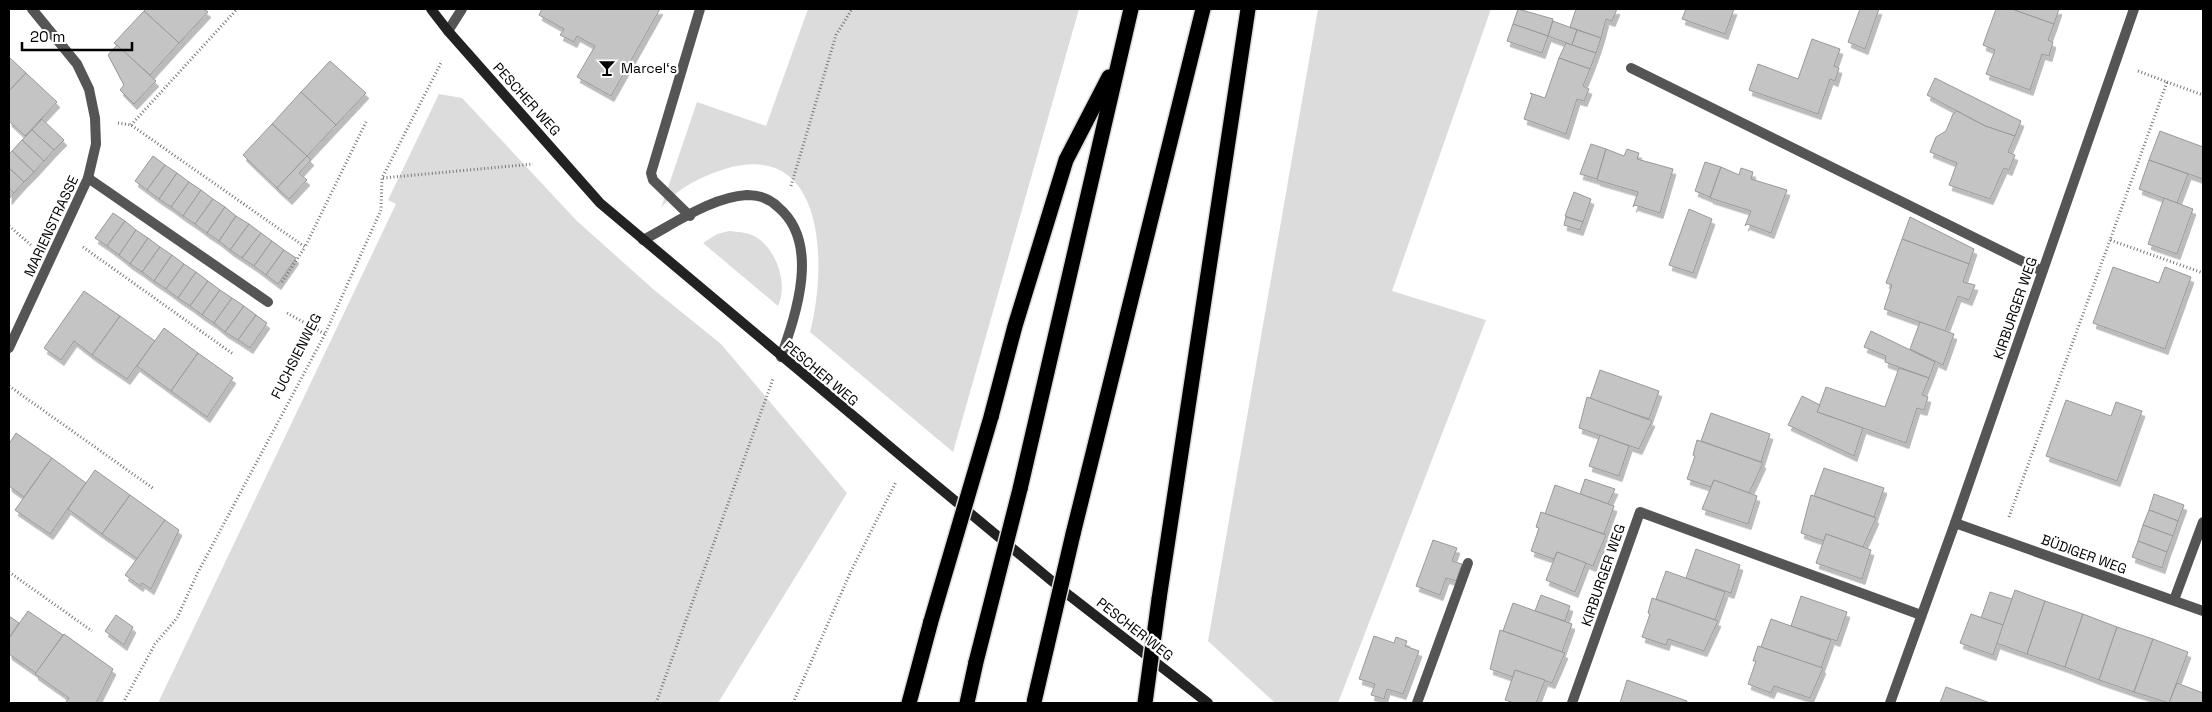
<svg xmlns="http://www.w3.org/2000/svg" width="2212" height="712" font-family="'Space Grotesk',sans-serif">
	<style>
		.green { fill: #dcdcdc }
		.building { fill: #c4c4c4; stroke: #999; filter: url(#shadow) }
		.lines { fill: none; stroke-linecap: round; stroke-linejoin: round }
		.highway-casing { stroke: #dbdbdb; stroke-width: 18 }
		.path { stroke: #777; stroke-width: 3; stroke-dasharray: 1 2.5; stroke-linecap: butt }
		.lane { stroke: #555; stroke-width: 10 }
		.street { stroke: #555; stroke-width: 10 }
		.secondary { stroke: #222; stroke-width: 10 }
		.highway { stroke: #000; stroke-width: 15 }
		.highway-bridge-casing { stroke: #dbdbdb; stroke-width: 18; stroke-linecap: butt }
		.highway-bridge { stroke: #000; stroke-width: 15 }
		.labels { text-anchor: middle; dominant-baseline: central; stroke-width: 4.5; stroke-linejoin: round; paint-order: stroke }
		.poi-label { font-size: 14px; fill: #000; stroke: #fff; text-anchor: start }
		.street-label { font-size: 14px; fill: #000; stroke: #fff }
	</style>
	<defs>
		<filter id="shadow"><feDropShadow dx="3" dy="5.5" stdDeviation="0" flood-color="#0004"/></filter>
	</defs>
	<rect width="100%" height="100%" fill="#fff"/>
	<g class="green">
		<path d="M808,9H1079L953,452L810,332C827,268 827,138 725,169C702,176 676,189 661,208L697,102L766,126Z"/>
		<polygon points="1318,9 1491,9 1392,291 1486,320 1338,703 1275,703 1208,641"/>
		<polygon points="439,94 462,98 577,221 653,289 721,344 847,493 718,703 158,703 396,204 388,200"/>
		<path d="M729,231C737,232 745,232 752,235C775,245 789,283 778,306L703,243L717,234Z"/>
	</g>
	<g class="building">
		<polygon points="146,9 204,9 208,12 179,43 144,11"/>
		<polygon points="542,9 660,9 611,96 577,77 595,46 577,36 574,42 560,35 564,29 539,15"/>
		<polygon points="1518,9 1553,19 1548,36 1513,24"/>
		<polygon points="1576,9 1617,9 1612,21 1606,19 1601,38 1570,27"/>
		<polygon points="1686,9 1734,9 1725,34 1682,19"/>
		<polygon points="1860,9 1879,9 1865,49 1848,42"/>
		<polygon points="1996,9 2012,9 2054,24 2048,40 2053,42 2049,56 2042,54 2030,90 1986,74 1995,50 1983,45"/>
		<polygon points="2012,9 2059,9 2054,24"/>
		<polygon points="144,11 179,43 150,75 114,43"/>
		<polygon points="1553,21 1577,30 1572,45 1548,36"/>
		<polygon points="1513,24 1548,36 1542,53 1507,41"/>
		<polygon points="1577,30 1601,38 1596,53 1572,45"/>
		<polygon points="1812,39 1840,49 1834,66 1839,68 1835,81 1830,79 1818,114 1749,90 1758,64 1798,79"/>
		<polygon points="1566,43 1596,53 1590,69 1559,58"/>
		<polygon points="117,45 156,81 134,104 120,90 124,85 108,55"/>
		<polygon points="9,57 26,73 9,91"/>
		<polygon points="1559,58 1590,69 1583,86 1589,89 1584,101 1577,99 1566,134 1524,119 1532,95 1530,93 1545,98"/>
		<polygon points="330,61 366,93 336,125 301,92"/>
		<polygon points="26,73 57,102 25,136 9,121 9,91"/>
		<polygon points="1935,78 2021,121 2015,136 1985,126 1927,95"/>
		<polygon points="301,92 336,125 307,156 272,124"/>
		<polygon points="1957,111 1985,126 2015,136 2008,152 2015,155 2009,170 2004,168 1990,199 1949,185 1957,163 1930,152 1936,137 1946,131 1953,114"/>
		<polygon points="42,119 64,140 54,150 32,130"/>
		<polygon points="272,124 307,156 277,188 243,155"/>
		<polygon points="32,130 54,150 44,161 22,140"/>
		<polygon points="2160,131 2203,147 2203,179 2149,160"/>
		<polygon points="22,140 44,161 34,172 12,151"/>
		<polygon points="1591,144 1606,149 1597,179 1580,174"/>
		<polygon points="1606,149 1624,156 1627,149 1639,153 1637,159 1673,169 1660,213 1635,205 1633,207 1638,192 1597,180"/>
		<polygon points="12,151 34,172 24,182 9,168 9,154"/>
		<polygon points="153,156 165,165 147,190 135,181"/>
		<polygon points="307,156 311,160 299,173 307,180 289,199 277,188"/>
		<polygon points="2149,160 2188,174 2177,203 2139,189"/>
		<polygon points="1705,162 1721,167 1710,197 1695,191"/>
		<polygon points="165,165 177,173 159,199 147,190"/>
		<polygon points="1721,167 1739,175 1741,168 1753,172 1751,179 1787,190 1771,233 1747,224 1745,226 1751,211 1710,198"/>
		<polygon points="9,168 24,182 14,193 9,188"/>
		<polygon points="177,173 189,182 171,207 159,199"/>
		<polygon points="189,182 201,190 183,216 171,207"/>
		<polygon points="9,188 14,193 9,199"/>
		<polygon points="201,190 213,199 195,224 183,216"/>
		<polygon points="1574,192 1591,199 1583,222 1565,216"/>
		<polygon points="2164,198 2193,209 2177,254 2148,244"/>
		<polygon points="213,199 225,207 207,233 195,224"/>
		<polygon points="225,207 236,216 219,241 207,233"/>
		<polygon points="1689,209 1712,219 1693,273 1669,265"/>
		<polygon points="113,213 125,221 107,246 95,238"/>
		<polygon points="236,216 249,224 230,250 219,241"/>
		<polygon points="1566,217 1583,222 1580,230 1564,225"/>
		<polygon points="1910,217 1974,249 1969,264 1902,239"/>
		<polygon points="125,221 136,230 119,255 107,246"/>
		<polygon points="249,224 261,233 242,258 230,250"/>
		<polygon points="136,230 148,238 130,264 119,255"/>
		<polygon points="261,233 272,241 254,266 242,258"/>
		<polygon points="148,238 160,247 142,272 130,264"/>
		<polygon points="1902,239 1969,264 1963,282 1975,285 1969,300 1958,296 1945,331 1884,309 1892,285 1886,283"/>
		<polygon points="272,241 284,250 266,275 254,266"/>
		<polygon points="160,247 172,255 154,281 142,272"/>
		<polygon points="284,250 296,258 278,284 266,275"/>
		<polygon points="172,255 184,264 166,289 154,281"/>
		<polygon points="184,264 196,272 178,298 166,289"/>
		<polygon points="2113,267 2159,283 2165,267 2191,277 2165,349 2093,323"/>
		<polygon points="196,272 208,281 190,306 178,298"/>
		<polygon points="208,281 220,290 202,315 190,306"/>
		<polygon points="220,290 232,298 214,323 202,315"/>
		<polygon points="84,291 120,316 92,355 74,341 61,360 44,348"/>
		<polygon points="232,298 244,306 225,332 214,323"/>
		<polygon points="244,306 256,315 238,340 225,332"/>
		<polygon points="256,315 267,323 250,348 238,340"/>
		<polygon points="120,316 155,341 127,379 92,355"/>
		<polygon points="1920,322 1954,334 1943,365 1910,349"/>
		<polygon points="164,328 198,353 171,391 137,366"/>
		<polygon points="1871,331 1935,362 1929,378 1885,362 1886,356 1864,347"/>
		<polygon points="198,353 233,378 207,417 171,391"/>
		<polygon points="1899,368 1929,378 1922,395 1928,397 1924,410 1917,408 1906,443 1817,412 1826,387 1885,407"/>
		<polygon points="1600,370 1659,391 1649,419 1590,399"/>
		<polygon points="1802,396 1820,405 1817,412 1863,428 1854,456 1788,425"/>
		<polygon points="1587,397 1652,421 1639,449 1579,428"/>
		<polygon points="2066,400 2111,416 2116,402 2142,411 2117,481 2046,456"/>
		<polygon points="1711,413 1770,434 1761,462 1701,441"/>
		<polygon points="16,433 52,458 24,497 9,486 9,444"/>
		<polygon points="1600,435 1629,446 1619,476 1589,466"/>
		<polygon points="1697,440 1763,463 1749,493 1714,480 1711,487 1687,479 1695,456 1693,455"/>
		<polygon points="52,458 86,483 50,534 15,510"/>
		<polygon points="1824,468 1884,488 1874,517 1814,496"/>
		<polygon points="95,470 130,495 102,534 68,509"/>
		<polygon points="1585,479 1615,489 1608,504 1580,494"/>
		<polygon points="1714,480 1757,496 1748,524 1702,509"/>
		<polygon points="1555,485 1614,506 1604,534 1545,514"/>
		<polygon points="2154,494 2184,505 2178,521 2149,510"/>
		<polygon points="130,495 165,520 138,559 102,534"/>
		<polygon points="1811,495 1876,518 1863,547 1826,534 1824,541 1801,533"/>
		<polygon points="2149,510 2178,521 2173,536 2143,525"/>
		<polygon points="1541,512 1606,535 1593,566 1557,552 1554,559 1531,551 1539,528 1536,527"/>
		<polygon points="165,520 179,530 151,589 142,583 140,586 125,575"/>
		<polygon points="2143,525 2173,536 2167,552 2138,541"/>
		<polygon points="1826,534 1871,550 1862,579 1816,563"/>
		<polygon points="1433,540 1457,548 1452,561 1462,564 1456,581 1446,578 1440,595 1416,586"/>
		<polygon points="2138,541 2167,552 2162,568 2132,557"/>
		<polygon points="1696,549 1740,565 1731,593 1686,578"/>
		<polygon points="1557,552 1586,563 1575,592 1546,580"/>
		<polygon points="1666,571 1725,592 1715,620 1656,599"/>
		<polygon points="2015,590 2045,601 2027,654 1996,643"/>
		<polygon points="1990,592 2012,599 2003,625 1981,618"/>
		<polygon points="1541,595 1570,606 1565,621 1535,611"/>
		<polygon points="1801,596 1847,612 1837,641 1791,626"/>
		<polygon points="1652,598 1718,621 1704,651 1668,639 1666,645 1642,637 1650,614 1648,613"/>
		<polygon points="2045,601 2083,614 2065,667 2027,654"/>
		<polygon points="1513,603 1572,624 1562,652 1503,631"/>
		<polygon points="28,611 63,635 36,673 9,654 9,638"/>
		<polygon points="1971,614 2003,625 1993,655 1960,643"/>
		<polygon points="2083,614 2117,627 2099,680 2065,667"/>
		<polygon points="116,615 133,627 124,645 105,631"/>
		<polygon points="9,616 19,623 9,638"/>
		<polygon points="1771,619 1831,640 1821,668 1761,647"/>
		<polygon points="2117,627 2153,639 2134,692 2099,680"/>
		<polygon points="1500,630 1565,653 1552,683 1515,670 1513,677 1490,669"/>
		<polygon points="64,634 113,669 96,703 65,703 69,698 35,674"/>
		<polygon points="1374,636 1394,643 1396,637 1407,641 1405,646 1419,651 1403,694 1387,689 1384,699 1371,695 1375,684 1359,679"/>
		<polygon points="2153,639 2188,652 2169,703 2134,692"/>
		<polygon points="1758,646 1823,668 1810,698 1774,686 1771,693 1748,684 1756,661 1753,661"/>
		<polygon points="1515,670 1545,680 1536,703 1514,703 1505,700"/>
		<polygon points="1627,680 1687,701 1686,703 1620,703"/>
		<polygon points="2177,683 2203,693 2203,703 2169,703"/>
		<polygon points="1946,687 1990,703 1940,703"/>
	</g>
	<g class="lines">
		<g class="highway-casing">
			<g id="highway">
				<polyline points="991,417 1015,326 1066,160 1109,77"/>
				<polyline points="1020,489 1131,9"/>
				<polyline points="1073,534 1203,9"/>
				<polyline points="1159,599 1248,9"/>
				<polyline points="909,703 931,621"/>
				<polyline points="967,703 976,662"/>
			</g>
		</g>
		<g class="path">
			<polyline points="2138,71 2167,82 2110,240 2203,273"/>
			<polyline points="2167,82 2203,95"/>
			<polyline points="118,123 131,125 305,247 367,120"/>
			<polyline points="131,125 237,9"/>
			<polyline points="383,178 533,164"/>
			<polyline points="791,186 836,35 852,9"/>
			<polyline points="9,226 31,245"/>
			<polyline points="83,247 233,354"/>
			<polyline points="282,282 305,247"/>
			<polyline points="287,313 325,334"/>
			<polyline points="9,386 154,489"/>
			<polyline points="2009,517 2110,240"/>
			<polyline points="9,572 92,631"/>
			<polyline points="123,703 155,644 177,618 197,574 325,334 381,210 382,178 442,61"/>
			<polyline points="656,703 773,379"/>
			<polyline points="793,703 851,571 896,482"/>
		</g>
		<g class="lane">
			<polyline points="1631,68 2042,271"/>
			<polyline points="88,178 268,302"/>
			<polyline points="690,216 653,180 651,173 700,9"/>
			<path d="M643,240C674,224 711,197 747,195C759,195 770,199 778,207C821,243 796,314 781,357"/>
			<polyline points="2174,600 2203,522"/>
			<polyline points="1417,703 1468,563"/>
		</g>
		<g class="street">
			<polyline points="448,31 462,9"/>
			<polyline points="9,348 88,178 96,144 95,118 89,89 77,64 32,9"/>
			<polyline points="1955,523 2203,611"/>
			<polyline points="1572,703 1640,512 1921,615"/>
			<polyline points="1890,703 1955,523 2134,9"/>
		</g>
		<polyline class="secondary" points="431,9 448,31 600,203 907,461 1070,596 1208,703"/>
		<use href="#highway" class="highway"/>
		<g class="highway-bridge-casing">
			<g id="highway-bridge">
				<polyline points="931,621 991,417"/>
				<polyline points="976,662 1020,489"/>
				<polyline points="1034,702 1073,534"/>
				<polyline points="1145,703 1159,599"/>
			</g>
		</g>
		<use href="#highway-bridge" class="highway-bridge"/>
	</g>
	<defs>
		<g id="bar-bare" transform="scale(1.35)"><path d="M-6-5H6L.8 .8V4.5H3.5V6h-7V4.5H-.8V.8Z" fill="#000" stroke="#fff" stroke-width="2.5" paint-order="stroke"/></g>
	</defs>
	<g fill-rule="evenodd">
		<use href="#bar-bare" x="607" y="68"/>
	</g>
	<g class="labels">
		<g class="poi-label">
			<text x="621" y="68">Marcel‘s</text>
		</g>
		<g class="street-label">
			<text transform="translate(527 99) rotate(48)">PESCHER WEG</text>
			<text transform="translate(51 226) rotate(-65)">MARIENSTRASSE</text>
			<text transform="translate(2015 308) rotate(-71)">KIRBURGER WEG</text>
			<text transform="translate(296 356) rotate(-63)">FUCHSIENWEG</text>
			<text transform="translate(821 373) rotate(40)">PESCHER WEG</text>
			<text transform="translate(2084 554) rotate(20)">BÜDIGER WEG</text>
			<text transform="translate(1603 575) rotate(-71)">KIRBURGER WEG</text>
			<text transform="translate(1135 629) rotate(38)">PESCHER WEG</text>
		</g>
	</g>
	<rect width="2212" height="712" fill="none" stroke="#000000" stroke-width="20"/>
	<path d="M22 42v8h110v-8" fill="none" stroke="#000000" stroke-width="2.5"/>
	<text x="30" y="42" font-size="15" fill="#000000" stroke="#ffffff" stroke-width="4" paint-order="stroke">20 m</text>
</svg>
